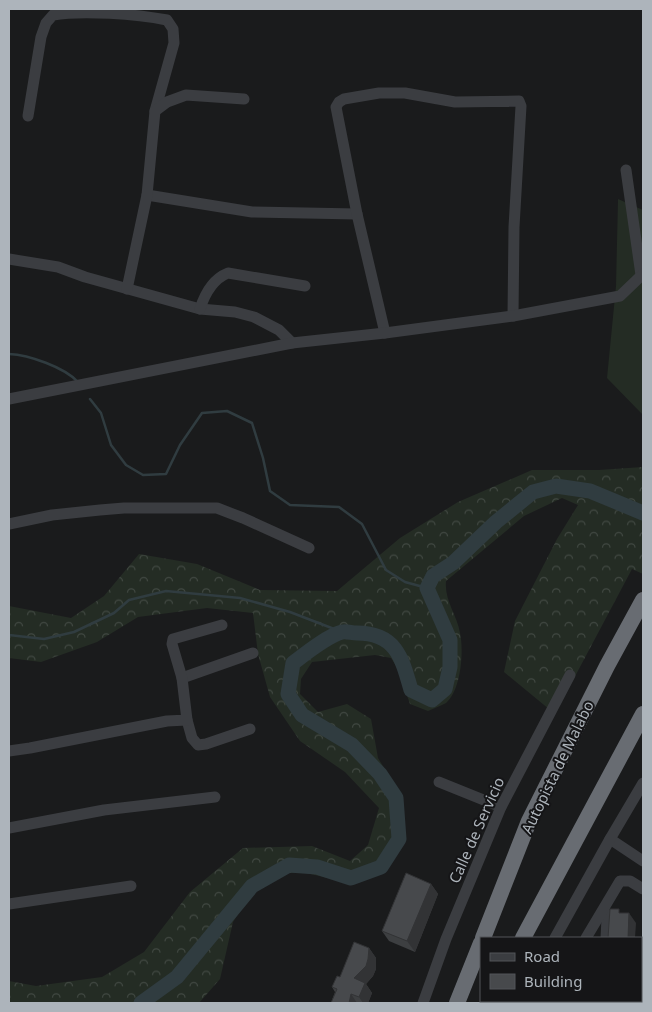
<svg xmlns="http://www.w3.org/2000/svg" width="652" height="1012" font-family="'Noto Sans',sans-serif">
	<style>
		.grass { fill: #242c24 }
		.forest { fill: url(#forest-crowns) }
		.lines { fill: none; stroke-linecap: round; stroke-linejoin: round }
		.stream { stroke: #303c40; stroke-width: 2.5 }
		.river { stroke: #303c40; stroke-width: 15 }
		.minor { stroke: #3b3d41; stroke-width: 11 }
		.highway { stroke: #686c72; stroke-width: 16 }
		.wall { fill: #3d3f41 }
		.shaded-wall { fill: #323335 }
		.building { fill: #47494c; stroke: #323335 }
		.labels { text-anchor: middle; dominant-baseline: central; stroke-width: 4; stroke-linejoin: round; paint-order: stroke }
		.street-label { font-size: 15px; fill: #adb4bb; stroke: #151517 }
	</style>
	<defs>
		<pattern id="forest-crowns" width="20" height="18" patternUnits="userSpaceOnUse" patternTransform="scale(1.25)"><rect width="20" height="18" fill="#242c24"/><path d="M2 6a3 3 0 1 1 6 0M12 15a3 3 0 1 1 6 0" fill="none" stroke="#414842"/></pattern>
	</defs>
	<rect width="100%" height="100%" fill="#1a1b1c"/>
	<polygon class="grass" points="618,199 643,210 643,415 607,378 616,286"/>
	<path class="forest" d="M643,467V574L632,569L555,714L504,672L515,621L557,539L578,505L562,498L524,516L446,581C444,600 457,615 460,633C464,652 461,690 446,703C441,706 434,708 428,711L410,704L398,669L391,658L375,655L312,662L301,679L300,694L318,712L347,704L371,719L378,758L395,786L404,806V836L386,871L355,884L306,873H278L253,890L233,922L220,979L199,1003H9V981L36,986L102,977L144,952L190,892L243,848L312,846L350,861L368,845L379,808L345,772L300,741L270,697L258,654L253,613L207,608L138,617L97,642L41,662L9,658V606L71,618L104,596L139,554L197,564L260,590L337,591L400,538L458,502L532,470H599Z"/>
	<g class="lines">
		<g class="stream">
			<path d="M9,354C29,355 64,367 78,382"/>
			<polyline points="90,399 101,413 111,445 126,465 143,475 166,474 180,445 202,413 227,411 252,423 263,458 270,491 290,505 339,507 362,524 386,570 405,582 427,588"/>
			<polyline points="9,635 44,639 74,632 114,613 129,600 166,591 240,598 290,612 342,632"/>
		</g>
		<path class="river" d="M141,1003L177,977L252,886L289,865L317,867L351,878L381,867L399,839L396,798L380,774L352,745L302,715L288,694L293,663C305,654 327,636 342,632C346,631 352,633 357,633C396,633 402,658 411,690L432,700L445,689L450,667V640L427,588L433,576L453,563L496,522L533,492L556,486L590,491L643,513"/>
		<g class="minor">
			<path d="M28,116L41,37L46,23L53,15C83,10 136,14 167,20L173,29L174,43L155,111"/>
			<polyline points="626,170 641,275"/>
			<polyline points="147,195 252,212 357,214"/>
			<polyline points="9,259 58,267 85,277 200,309 235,312 254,317 279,330 292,343"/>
			<polyline points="127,289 147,195 155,111 167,102 186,95 244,99"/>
			<path d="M200,309C205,293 213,279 228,273L305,286"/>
			<polyline points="385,333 357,214 336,107 339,102 344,99 379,93 405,93 455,102 519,101 521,106 514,227 513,316"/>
			<polyline points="9,399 292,343 385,333 513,316 620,296 643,274"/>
			<polyline points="9,524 52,515 100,510 124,508 217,508 243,518 309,548"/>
			<polyline points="182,678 253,653"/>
			<polyline points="187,720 192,738 198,745 206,744 250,729"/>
			<polyline points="9,751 30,748 167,721 187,720 182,678 172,644 173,639 222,625"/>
			<polyline points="439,782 501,807"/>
			<polyline points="9,828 104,810 215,797"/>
			<polyline points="610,839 643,861"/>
			<polyline points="9,904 131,886"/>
			<polyline points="604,910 607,918 606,938"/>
			<polyline points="555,938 610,839 643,783"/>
			<polyline points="586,938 620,881 630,881 643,889"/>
			<polyline points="630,1001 635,1003"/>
			<polyline points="423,1003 446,939 501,807 570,675"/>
			<polyline points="522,1003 523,1001"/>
		</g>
		<g class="highway">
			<polyline points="483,938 529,821 607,666 643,600"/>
			<polyline points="523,938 643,714"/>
			<polyline points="457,1003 481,943"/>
			<polyline points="493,1003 494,1001"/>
		</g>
	</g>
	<g class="wall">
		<polygon points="431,884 438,894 415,952 389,941 382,931"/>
		<polygon points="369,948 376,958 376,969 373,976 366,984 372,993 368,1003 331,1003 335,992 332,987"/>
		<polygon points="641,952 643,955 643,991 641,991"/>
	</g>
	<g class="shaded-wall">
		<polygon points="431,884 438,894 415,952 407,941"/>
		<polygon points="629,913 636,923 635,938 628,938"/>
		<polygon points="369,948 376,958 376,969 373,976 366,984 372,993 368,1003 363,1003 359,997 354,978"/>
		<polygon points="641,952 643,955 643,968 641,964"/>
		<polygon points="351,994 357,1003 349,1003"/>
	</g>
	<g class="building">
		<polygon points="406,873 431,884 407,941 382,931"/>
		<polygon points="610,909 619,909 619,913 629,913 628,938 608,938"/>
		<polygon points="354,942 369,948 368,959 366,966 354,978 365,983 359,997 351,994 349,1003 331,1003 337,989 332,987 337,976 340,977"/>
		<rect x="641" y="963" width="2" height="19"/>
		<polygon points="570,1001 575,1002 576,1001 580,1001 586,1003 569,1003"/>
	</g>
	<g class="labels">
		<g class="street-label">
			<text transform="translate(557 767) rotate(-64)">Autopista de Malabo</text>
			<text transform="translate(476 830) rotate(-66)">Calle de Servicio</text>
		</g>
	</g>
	<rect width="652" height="1012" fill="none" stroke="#adb4bb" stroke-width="20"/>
	<rect x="480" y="937" width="162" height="65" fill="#151517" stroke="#525559"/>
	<rect x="490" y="953" width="25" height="8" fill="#3b3d41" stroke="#525559"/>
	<text x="524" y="962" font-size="15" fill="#adb4bb">Road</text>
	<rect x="490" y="974" width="25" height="15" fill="#47494c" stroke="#525559"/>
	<text x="524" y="987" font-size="15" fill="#adb4bb">Building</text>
</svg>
